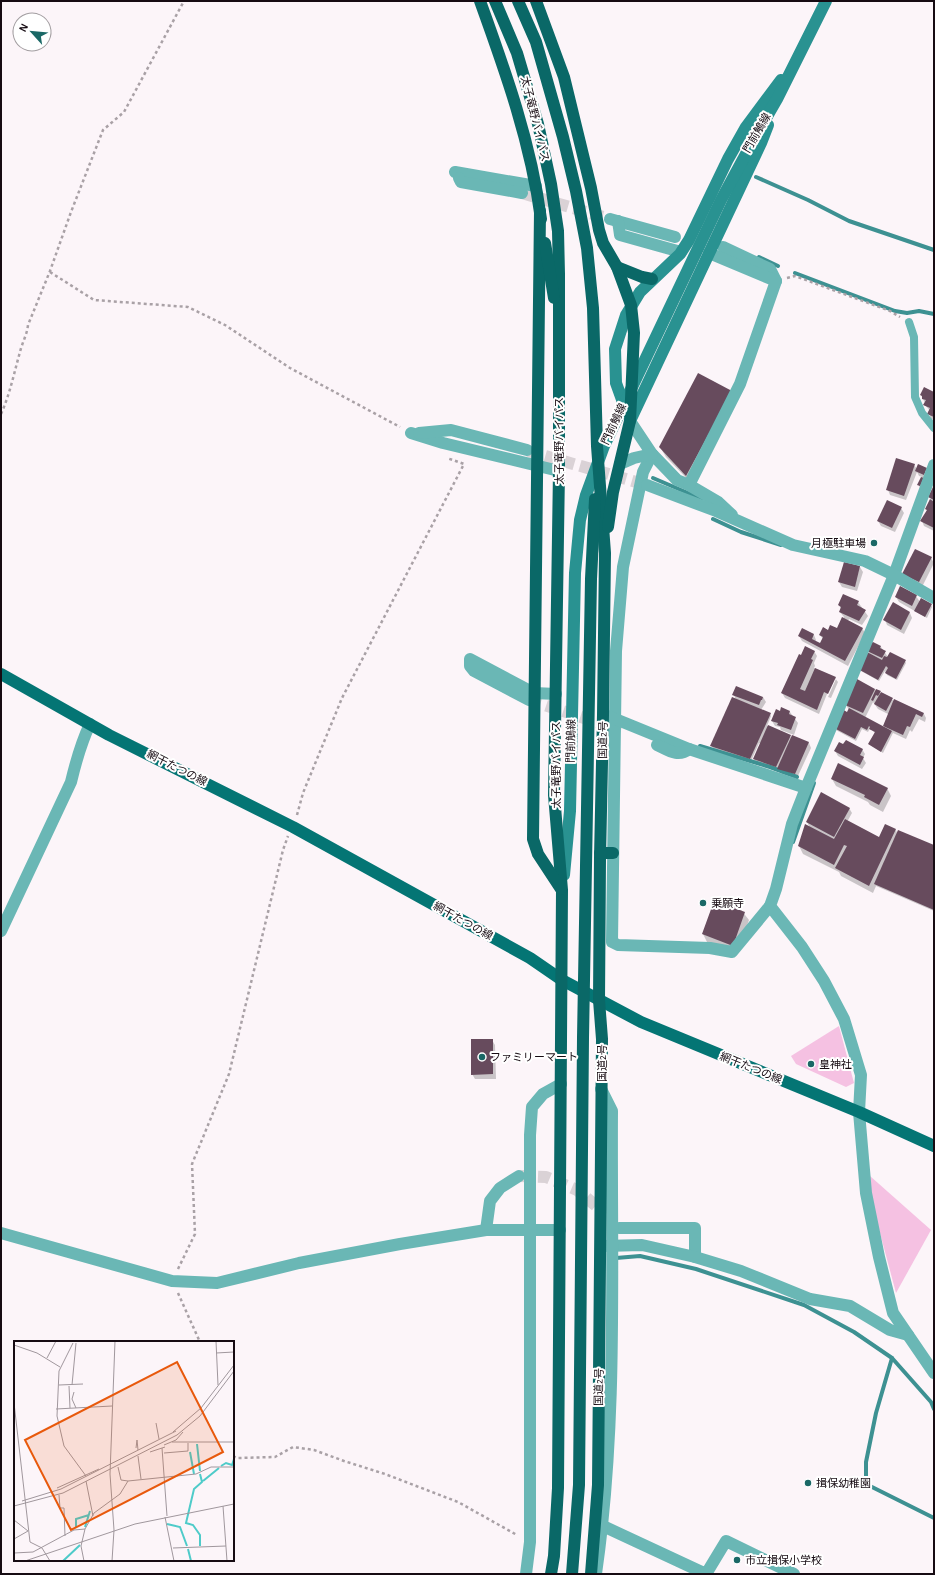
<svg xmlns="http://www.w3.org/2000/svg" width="935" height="1575" font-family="'Alegreya Sans','Noto Sans JP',sans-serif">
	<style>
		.green { fill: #f5c1e2 }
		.shadow { fill: #0003; fill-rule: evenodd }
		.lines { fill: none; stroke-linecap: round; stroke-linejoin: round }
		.stream { stroke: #3d9192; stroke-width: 4 }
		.building { fill: #674b5d }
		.minor-tunnel { stroke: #dad2d6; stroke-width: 12; stroke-dasharray: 12 6; stroke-linecap: butt }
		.path { stroke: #a9a1a6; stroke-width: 2.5; stroke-dasharray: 3 3; stroke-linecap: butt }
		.service { stroke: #6ab7b5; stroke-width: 8 }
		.minor { stroke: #6ab7b5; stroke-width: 12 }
		.secondary { stroke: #299291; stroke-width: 12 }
		.primary { stroke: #047574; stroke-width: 12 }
		.trunk { stroke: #0a6867; stroke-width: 12 }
		.poi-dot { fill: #1a6866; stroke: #fff; stroke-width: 1.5 }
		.labels { text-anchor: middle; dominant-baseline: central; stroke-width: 4; stroke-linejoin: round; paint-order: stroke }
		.street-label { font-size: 11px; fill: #160b12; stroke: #fff }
		.poi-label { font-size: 11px; fill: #160b12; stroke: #fff; text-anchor: start }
		.inset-river { fill: none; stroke: #4ecbc9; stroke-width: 2 }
		.inset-road { fill: none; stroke: #a0979d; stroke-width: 1 }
		.view { fill: #e8590c; fill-opacity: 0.15; stroke: #e8590c; stroke-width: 2 }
		.inset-edge { fill: none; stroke: #160b12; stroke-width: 2 }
	</style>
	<rect width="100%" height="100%" fill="#fcf5f9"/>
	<g class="green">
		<polygon points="839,1026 854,1083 846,1087 796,1064 791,1056"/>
		<polygon points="870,1176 931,1230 896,1293 872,1203"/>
	</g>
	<g class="shadow">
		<polygon points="731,392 693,485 666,457 660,447"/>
		<polygon points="934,393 934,420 931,419 929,414 930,411 925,405 925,403 921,395"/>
		<polygon points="914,465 917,469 918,465 927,479 922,477 926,484 921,490 919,485 922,477 919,476 917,472 906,500 890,495 888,490"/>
		<polygon points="934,487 934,531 924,526 922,521 927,511 926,509 931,499 929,497"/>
		<polygon points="901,508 904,513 895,532 881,526 878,521"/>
		<polygon points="931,558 934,563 922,587 906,579"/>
		<polygon points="844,563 860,567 863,572 857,591 842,587 839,582"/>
		<polygon points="916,596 920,602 931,605 932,607 927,618 899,602 896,597"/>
		<polygon points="858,602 868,616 862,625 849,619 848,621 862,628 865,633 848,666 802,641 799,636 814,635 816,640 815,642 820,645 823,639 820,635 828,631 837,630 844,617 840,612 841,609 839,605"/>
		<polygon points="893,604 910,613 912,618 904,634 887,625 885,620"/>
		<polygon points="873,643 881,647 888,657 905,661 906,663 897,680 887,675 885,671 879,681 861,671 870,655 868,651"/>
		<polygon points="814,651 817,656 814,663 815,666 814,668 835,678 838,682 831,698 828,697 836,679 833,679 819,714 785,698 782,693 802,656"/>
		<path d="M875,689L876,692H880L881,694L882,693L894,701L924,714L926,718L925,722L919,719L912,732L910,730L906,739L893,733L883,753L869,744L875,733L870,728L868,732L862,729L856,741L836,730L849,710L846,705ZM873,702L878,709L888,714V717L884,726L886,729L865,718Z"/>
		<polygon points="734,695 763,697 766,702 761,710 770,714 771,716 767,726 790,736 792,739 794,735 793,736 809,743 811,748 797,778 781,774 779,771 779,772 757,764 754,759 761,744 759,743 751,761 713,748 712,746 736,700"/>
		<polygon points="790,712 798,723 794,735 781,730 780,727 775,726 772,721"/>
		<polygon points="862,749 865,754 863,758 866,763 862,769 838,756 835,751"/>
		<polygon points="832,779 887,788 891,796 883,812 870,805 868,802 836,786"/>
		<polygon points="849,808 852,813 847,822 879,838 896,830 897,833 934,847 934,911 876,886 873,893 841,876 839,872 803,854 799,846 810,828 807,822"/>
		<polygon points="723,905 738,906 749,920 737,953 707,942 703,934"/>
		<polygon points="492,1040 495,1045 496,1079 475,1079 472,1074"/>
	</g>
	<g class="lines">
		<g class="stream">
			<polyline points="756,177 808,200 849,221 934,250"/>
			<polyline points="759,257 778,266"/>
			<polyline points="795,273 895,311 907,313 919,311 934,314"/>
			<polyline points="653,478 702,499"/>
			<polyline points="713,519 741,532 781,545"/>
			<polyline points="700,746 770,767 797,777"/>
			<polyline points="793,842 814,783 813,783"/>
			<polyline points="616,1258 640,1256 696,1269 804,1305 854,1332 892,1358 931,1402 934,1409"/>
			<polyline points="892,1358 876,1413 866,1462 866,1484 934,1518"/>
		</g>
	</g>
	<g class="building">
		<polygon points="698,373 732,391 686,476 659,447"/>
		<polygon points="924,387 934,392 934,417 927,414 930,408 923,405 926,400 922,399 922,396 920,395"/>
		<polygon points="896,458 915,464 904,496 886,490"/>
		<polygon points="918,464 927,468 924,475 915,471"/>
		<polygon points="921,477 924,478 920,486 917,485"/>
		<polygon points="934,485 934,500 928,497"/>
		<polygon points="930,499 934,502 934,528 920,521 927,510 925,509"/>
		<polygon points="887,500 902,507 892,528 877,521"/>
		<polygon points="915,549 932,557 919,582 902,574"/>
		<polygon points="844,562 860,566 855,587 838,582"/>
		<polygon points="900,586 917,595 912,606 895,597"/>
		<polygon points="843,594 859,601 857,605 866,610 859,621 839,612 841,607 838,605"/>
		<polygon points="921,598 932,604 925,617 914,611"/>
		<polygon points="893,602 910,612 901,630 883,620"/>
		<polygon points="842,617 863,628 845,661 798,636 802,628 814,634 812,639 820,643 823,637 819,635 823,627 828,630 830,625 837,628"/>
		<polygon points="873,642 881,646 880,648 886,651 882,658 867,651 871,643"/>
		<polygon points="805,646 815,651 811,659 813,660 800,689 805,691 815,668 836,677 828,694 824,692 817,710 781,693 799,654 801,655"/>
		<polygon points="867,652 882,660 884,656 887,657 890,652 906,660 896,679 885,673 888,668 886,666 878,680 858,669"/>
		<polygon points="857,679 875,689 863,713 845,705"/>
		<polygon points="736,686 763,697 762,700 761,700 759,705 732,695"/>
		<polygon points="876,689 881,691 878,696 876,695 873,701 871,700"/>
		<polygon points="881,692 893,698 886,711 874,704"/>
		<polygon points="732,697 771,713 750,759 710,746"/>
		<polygon points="894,699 924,713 922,717 916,714 910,727 907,726 903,735 883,726"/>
		<polygon points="781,707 790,711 789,714 796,717 791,730 777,725 778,723 771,721 776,709 780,711"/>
		<polygon points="849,708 892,731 881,752 868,744 875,732 869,729 870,727 869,726 867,730 861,727 855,739 834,728 842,709 847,712"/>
		<polygon points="768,725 791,735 776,767 753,759"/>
		<polygon points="792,735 809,742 795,774 777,769"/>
		<polygon points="846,740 863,749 860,755 864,757 860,765 834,751 839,742 843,744"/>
		<polygon points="838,763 888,788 879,805 864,797 865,795 831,779"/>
		<polygon points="821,792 850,808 834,837 806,822"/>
		<polygon points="845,819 879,837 885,824 896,829 869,886 835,868 847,846 844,845 834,865 798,846 805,824 834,839"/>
		<polygon points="898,830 934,845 934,910 874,884"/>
		<polygon points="724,900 739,905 737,909 745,912 733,946 702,934 714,901 722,904"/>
		<polygon points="471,1039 493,1039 493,1074 471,1075"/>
	</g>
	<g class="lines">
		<g class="minor-tunnel">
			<polyline points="522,193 610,219"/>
			<polyline points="528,451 647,485"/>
			<polyline points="529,700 621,730"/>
			<polyline points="520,1176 546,1177 577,1190 606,1214"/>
		</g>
		<g class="path">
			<polyline points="50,272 94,300 188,307 225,325 290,368 400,427"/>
			<polyline points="787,278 795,276 890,311 900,317"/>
			<path d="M1,414C10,394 14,373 20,352C22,343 27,335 28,325L50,271L71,212L103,130L124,112L184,1"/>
			<polyline points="297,815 303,793 342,698 464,464 447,458"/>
			<polyline points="178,1269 195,1234 192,1164 229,1074 283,850 288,836"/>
			<polyline points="178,1293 199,1340 198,1342"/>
			<polyline points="233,1456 237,1458 275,1457 293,1447 314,1450 344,1461 385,1474 458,1502 517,1535"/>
		</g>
		<polyline class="service" points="909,322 914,337 915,397 922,413 934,428"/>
		<g class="minor">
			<polyline points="455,172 536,186"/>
			<polyline points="459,178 461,182 522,193"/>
			<polyline points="610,219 675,237"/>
			<polyline points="618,221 620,235 681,252"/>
			<polyline points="723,247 770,269 776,281"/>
			<polyline points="630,421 652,454 677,480 689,485 718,502 732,515"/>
			<polyline points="411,433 443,443 559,471"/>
			<polyline points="419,433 451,430 527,450"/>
			<polyline points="652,454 643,472 623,567 616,651 612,942 618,945 710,948 732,952 770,906"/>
			<polyline points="620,464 634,458 652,454"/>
			<polyline points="934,465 894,575 806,788 792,824 776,889 770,906 802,947 824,981 844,1019 861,1075 859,1112 866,1193 879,1257 893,1313 934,1373"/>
			<polyline points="647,485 716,511 793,545 865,561 894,575 934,598"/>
			<polyline points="689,485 740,384 776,281 709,253"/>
			<polyline points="529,700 474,671 470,666 470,659 534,693 556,694"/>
			<polyline points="608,716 689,749 806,788"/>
			<path d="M657,745C668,750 678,758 689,749"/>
			<path d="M1,931L71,782C76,761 81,743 90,724"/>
			<polyline points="619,1228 695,1228 695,1257"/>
			<polyline points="486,1230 490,1201 500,1188 519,1176"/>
			<polyline points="1,1233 172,1281 217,1283 299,1263 400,1244 486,1230 560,1230"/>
			<polyline points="604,1246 642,1245 695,1257 741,1271 810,1299 850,1306 890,1330 908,1335"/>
			<polyline points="603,1526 706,1574 726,1541 794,1574"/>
			<polyline points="526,1574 530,1542 530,1135 532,1107 543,1094 561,1084"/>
			<path d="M596,1574C618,1421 611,1265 612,1111L601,1089"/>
		</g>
		<g class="secondary">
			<polyline points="625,408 616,383 615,349 626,315 640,292 680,254 689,240 728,159 746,127 781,80"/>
			<polyline points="630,421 761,143 768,125"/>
			<polyline points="564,875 570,811 575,573 580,520 586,495 604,446 721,200 754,139 777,99 826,1"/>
		</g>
		<polyline class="primary" points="1,674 109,735 293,827 530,958 562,980 641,1022 859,1112 934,1146"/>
		<g class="trunk">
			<path d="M480,1C506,73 531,143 541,219"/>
			<polyline points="495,1 517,53 538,124 551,184 558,231 559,274 559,471 554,795 562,890 558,1488 554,1556 551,1574"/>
			<polyline points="518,1 536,42 563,137 576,191 587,248 593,308 597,446 605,553 603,715 600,858 599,1000 602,1039 598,1485 591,1574"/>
			<polyline points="536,1 564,77 591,188 599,230 603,243 617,267 631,305 634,333 630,421 613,492 608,527"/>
			<polyline points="540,211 533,839 538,854 561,889"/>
			<polyline points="545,243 554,298"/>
			<polyline points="617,267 642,277 652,279"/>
			<polyline points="600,853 613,853"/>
			<polyline points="572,1574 579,1485 583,1038 591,579 595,499"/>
		</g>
	</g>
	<g class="poi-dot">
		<circle cx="874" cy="543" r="4"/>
		<circle cx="703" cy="903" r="4"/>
		<circle cx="482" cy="1057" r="4"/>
		<circle cx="811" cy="1064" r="4"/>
		<circle cx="808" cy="1483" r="4"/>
		<circle cx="737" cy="1560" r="4"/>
	</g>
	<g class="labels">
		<g class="street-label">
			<text transform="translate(535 119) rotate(76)">太子竜野バイパス</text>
			<text transform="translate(757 133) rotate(-60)">門前鵤線</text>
			<text transform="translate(614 424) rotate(-65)">門前鵤線</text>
			<text transform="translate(559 441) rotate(-90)">太子竜野バイパス</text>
			<text transform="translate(603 740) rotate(-89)">国道2号</text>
			<text transform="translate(571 741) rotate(-89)">門前鵤線</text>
			<text transform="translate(556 765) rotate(-90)">太子竜野バイパス</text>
			<text transform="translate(177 768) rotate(27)">網干たつの線</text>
			<text transform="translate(463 921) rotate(29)">網干たつの線</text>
			<text transform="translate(602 1063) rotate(-90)">国道2号</text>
			<text transform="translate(751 1068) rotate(22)">網干たつの線</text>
			<text transform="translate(599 1387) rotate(-89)">国道2号</text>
		</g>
		<g class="poi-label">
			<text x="866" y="543" text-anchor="end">月極駐車場</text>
			<text x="711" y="903">乗願寺</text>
			<text x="490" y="1057">ファミリーマート</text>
			<text x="819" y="1064">皇神社</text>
			<text x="816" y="1483">揖保幼稚園</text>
			<text x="745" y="1560">市立揖保小学校</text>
		</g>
	</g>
	<g transform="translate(14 1341)">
		<rect width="220" height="220" fill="#fcf5f9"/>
		<path class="inset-river" d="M183,103L186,130M176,111L180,133M207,125L212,122L218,124L220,118M189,140L205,127M153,183L166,186L173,205M71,186L76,170M62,187V178L75,174M186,205V194L179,184L172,182L180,148L188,141L186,133M174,208L177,220M49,220L66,204"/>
		<path class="inset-road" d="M202,0L204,44M59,2L45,30L43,75L50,105L72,135M0,4L23,12L46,26M202,12L220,11M33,17L42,0M45,44L69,43M58,44L62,2M55,45L56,67M60,51L58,58L62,67M0,62L16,201L28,207L36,220M42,68L98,65M142,82L145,98M159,91L187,67L220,24M158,101H220M150,104L162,99L169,91M122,107L123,99L124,109M148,107L153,175M136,111L151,106M150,112L174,110V102M124,115L127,138M104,126L107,139L114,140M72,140L79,175M43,147L85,128M45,154L46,167H50L51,195M8,160L47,148L162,90M0,165L49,152L163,94L186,75L220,30M209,165L213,220M151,176L160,220M0,179L14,190M0,198L14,190M159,207L212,205M0,212L19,211L60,189L71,188M11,220L121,183L220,163M70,220L67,205L71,188L80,172L106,153L114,140L182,133L197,126H220M98,220L100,189L96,133L101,0"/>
		<path class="view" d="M163,21L209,111L57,189L11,99Z"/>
		<rect width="220" height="220" class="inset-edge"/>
	</g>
	<rect width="935" height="1575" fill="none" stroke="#160b12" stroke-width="4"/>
	<g transform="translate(32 32) rotate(297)"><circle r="19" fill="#ffffff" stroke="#a29da0"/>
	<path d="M0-3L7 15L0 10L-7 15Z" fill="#1a6866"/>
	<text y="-6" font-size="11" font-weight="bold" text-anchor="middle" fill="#160b12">N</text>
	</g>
</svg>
